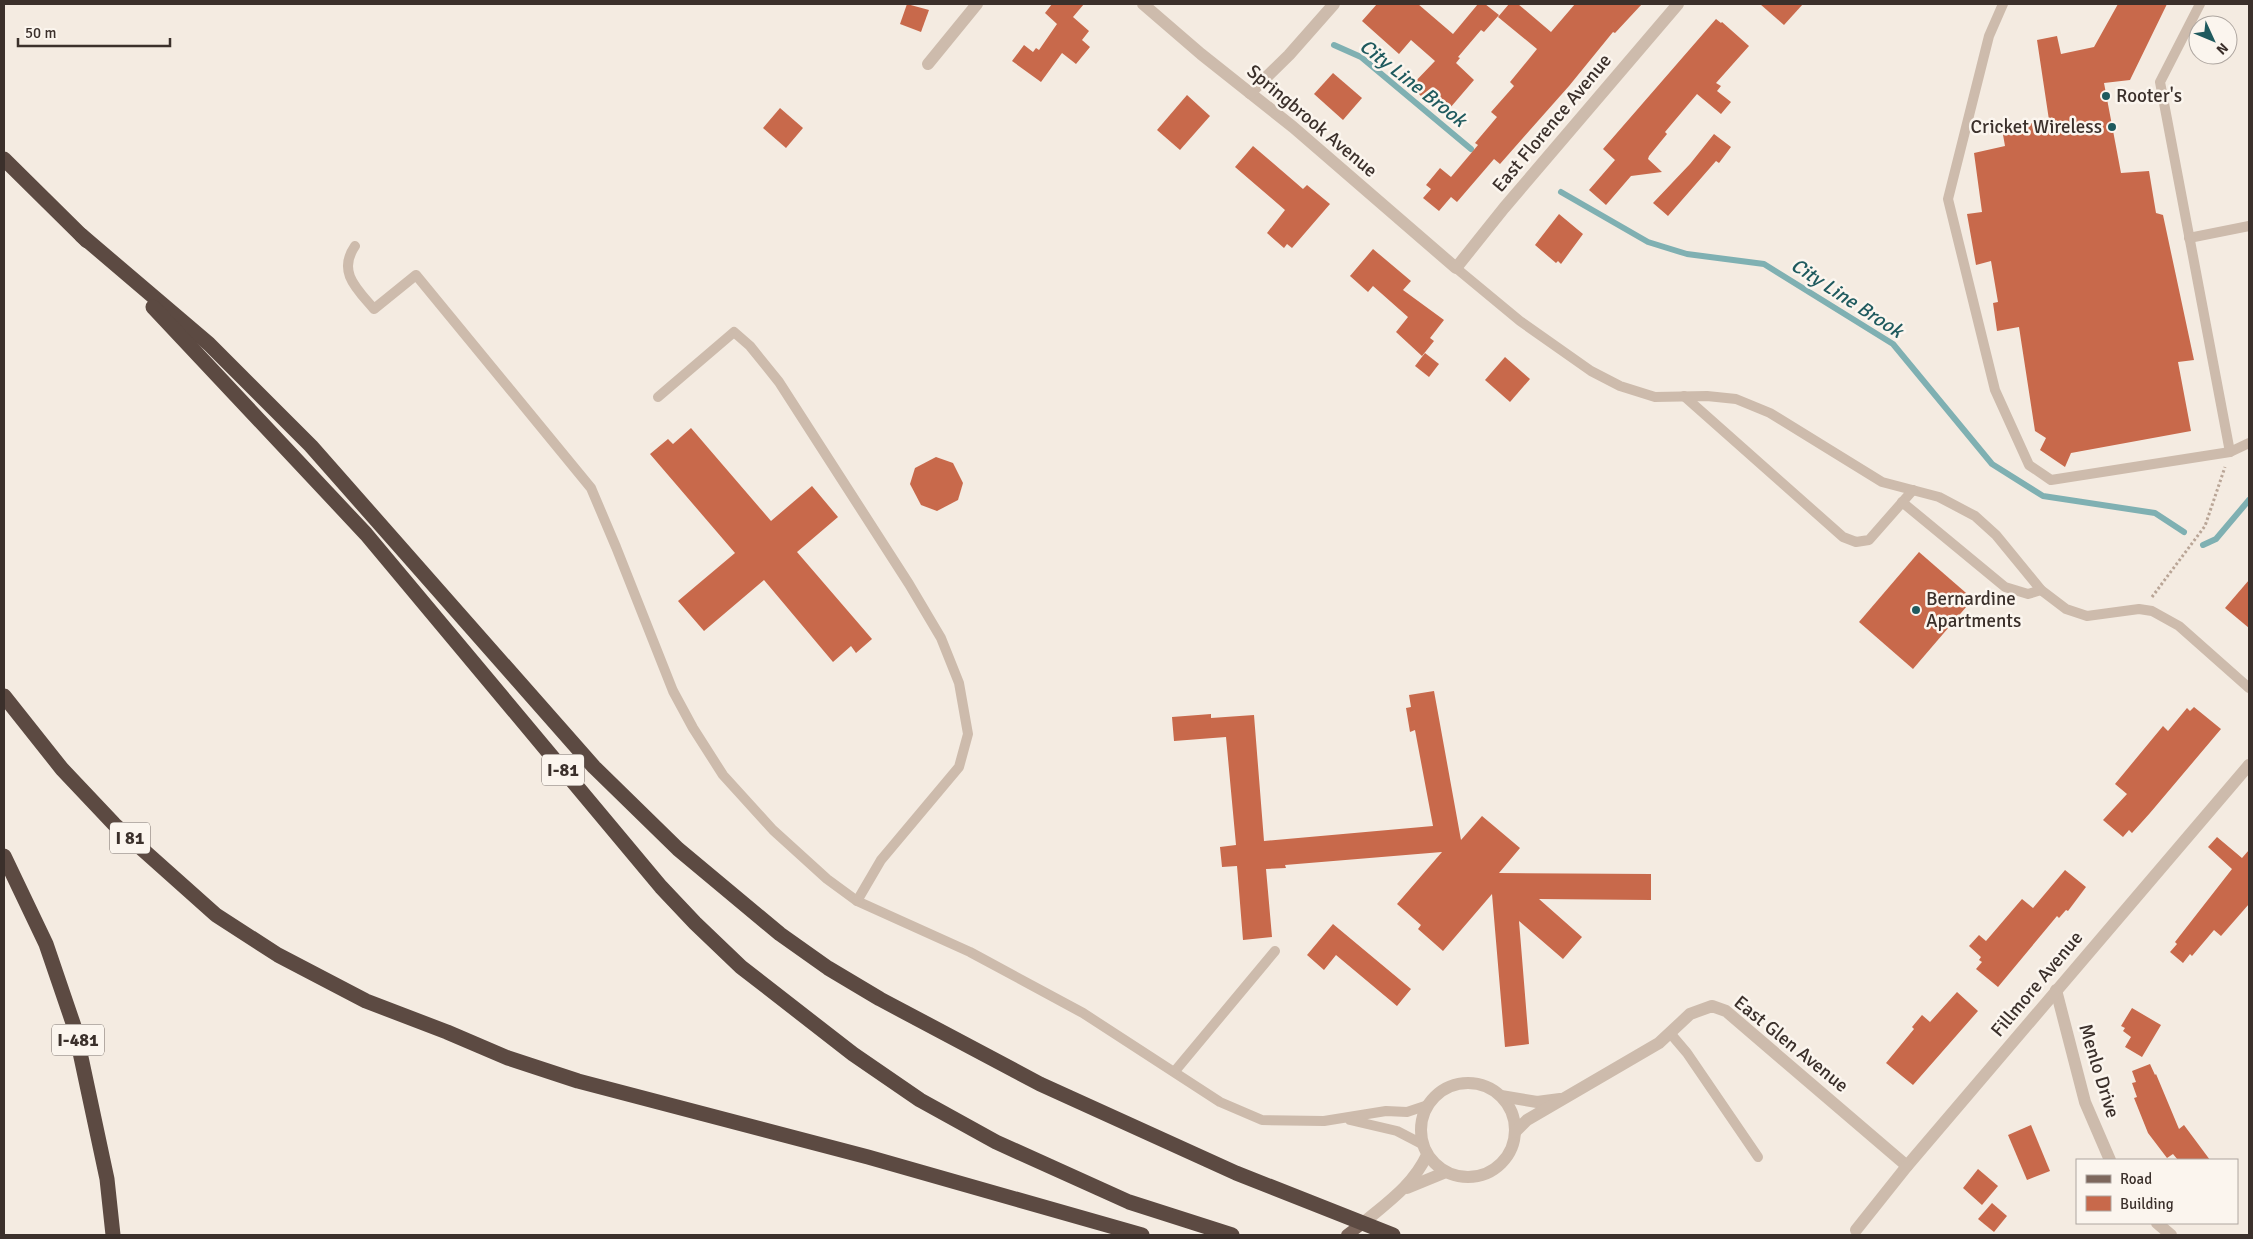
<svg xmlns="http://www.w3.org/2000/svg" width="2253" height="1239" font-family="Signika,sans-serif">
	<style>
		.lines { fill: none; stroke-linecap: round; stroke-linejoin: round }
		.stream { stroke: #7fb0b2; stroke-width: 6 }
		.building { fill: #c8694b }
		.path { stroke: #b9a596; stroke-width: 3; stroke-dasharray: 2.5 2.5; stroke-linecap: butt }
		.service { stroke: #cdbbac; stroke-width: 10 }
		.minor { stroke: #cdbbac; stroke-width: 12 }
		.primary { stroke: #7d675c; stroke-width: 12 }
		.motorway { stroke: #5c4a42; stroke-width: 15 }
		.poi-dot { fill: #1f5a5e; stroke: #fbf5ee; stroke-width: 2 }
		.labels { text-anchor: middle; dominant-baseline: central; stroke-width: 5; stroke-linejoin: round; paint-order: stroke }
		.shield { fill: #fbf5ee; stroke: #756b66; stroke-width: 1 }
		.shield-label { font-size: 18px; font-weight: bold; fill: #3b302b }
		.poi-label { font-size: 19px; fill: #3b302b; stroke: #fbf5ee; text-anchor: start }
		.street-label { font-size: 19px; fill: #3b302b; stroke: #fbf5ee }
		.water-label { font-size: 20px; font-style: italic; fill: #1f5a5e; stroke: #fbf5ee }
	</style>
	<rect width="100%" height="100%" fill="#f4ebe1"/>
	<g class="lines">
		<g class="stream">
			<polyline points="1334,45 1361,57 1471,149"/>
			<polyline points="1561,192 1648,242 1687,254 1764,264 1893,344 1992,464 2043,496 2155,513 2184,532"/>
			<polyline points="2203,545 2216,539 2249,500"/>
		</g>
	</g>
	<g class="building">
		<polygon points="907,4 929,10 921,32 900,24"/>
		<polygon points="1052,4 1084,4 1073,17 1089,31 1082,40 1090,47 1076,64 1062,53 1041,82 1012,61 1024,45 1033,52 1036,48 1039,50 1057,24 1045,13"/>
		<polygon points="1377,4 1418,4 1453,34 1478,4 1485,4 1499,15 1484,32 1481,30 1458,57 1460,58 1456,63 1474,80 1450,108 1431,92 1424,99 1411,86 1435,61 1411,40 1399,54 1362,21"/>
		<polygon points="1509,4 1518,4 1551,32 1575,4 1642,4 1615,33 1613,32 1569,86 1500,164 1494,159 1457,202 1451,197 1439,211 1423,198 1431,189 1426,185 1440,168 1451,177 1478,145 1475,143 1497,117 1491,112 1514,86 1510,82 1537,49 1498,17"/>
		<polygon points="1760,4 1803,4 1784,25"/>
		<polygon points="2118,4 2167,4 2130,80 2104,83 2121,173 2149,171 2156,213 2163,215 2194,360 2178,362 2191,431 2071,453 2065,467 2040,450 2046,438 2035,431 2019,327 1997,331 1993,303 1998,302 1991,261 1976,265 1967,214 1982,212 1974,153 2005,146 2002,129 2049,120 2037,40 2057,36 2061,54 2094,47"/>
		<polygon points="1716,19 1721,23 1722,22 1749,46 1716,83 1721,86 1717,91 1731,102 1721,114 1697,94 1665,132 1667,134 1649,156 1648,159 1662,172 1631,176 1606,205 1589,190 1615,160 1603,149"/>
		<polygon points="1333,73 1362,98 1343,120 1314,94"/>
		<polygon points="1187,95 1210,116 1180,150 1157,130"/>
		<polygon points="780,108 803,128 786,148 763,128"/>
		<polygon points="1714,134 1731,147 1719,163 1716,161 1668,216 1653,203 1690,164"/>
		<polygon points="1253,146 1303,189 1307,185 1330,204 1292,248 1287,244 1284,248 1267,233 1285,210 1235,167"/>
		<polygon points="1559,214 1583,234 1561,264 1558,261 1556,263 1535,245"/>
		<polygon points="1373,249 1411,281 1403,290 1444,320 1430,338 1434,341 1422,356 1396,332 1408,317 1373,286 1368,292 1350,276"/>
		<polygon points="1425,353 1439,364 1429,377 1415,366"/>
		<polygon points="1505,357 1530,379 1510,402 1485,380"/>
		<polygon points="691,428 771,521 812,486 838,517 797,552 872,639 856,653 851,646 833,662 764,580 704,631 678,601 735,553 650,454 668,439 673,444"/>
		<polygon points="936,457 953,463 963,483 958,500 937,511 921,505 910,484 915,468"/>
		<polygon points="1919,552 1973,599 1913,669 1859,622"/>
		<polygon points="2249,580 2249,628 2225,608"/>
		<polygon points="1434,691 1461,840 1482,816 1520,848 1499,873 1651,874 1651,900 1539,899 1582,937 1563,959 1519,921 1529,1044 1505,1047 1492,894 1443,951 1418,929 1421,925 1397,904 1442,852 1285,865 1286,868 1266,869 1272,937 1243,940 1237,866 1222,867 1220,847 1236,845 1226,737 1174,741 1172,717 1211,714 1211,718 1254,715 1264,841 1433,826 1415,730 1410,732 1406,708 1411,707 1409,695"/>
		<polygon points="2194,707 2221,729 2150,813 2132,833 2129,830 2123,837 2103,820 2127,794 2115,784 2163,726 2168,731 2187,708 2190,711"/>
		<polygon points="2217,837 2242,858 2249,850 2249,904 2221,936 2214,930 2192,956 2190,954 2183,963 2170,952 2177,944 2175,942 2232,869 2208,847"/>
		<polygon points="2065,870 2086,887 2068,911 2066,910 2059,918 2057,916 1998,987 1976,969 1982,962 1979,960 1981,957 1969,946 1979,935 1986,941 2022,899 2033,908"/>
		<polygon points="1333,924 1411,989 1397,1006 1336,955 1324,970 1307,955"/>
		<polygon points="1957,992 1978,1011 1913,1085 1886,1063 1914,1029 1912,1027 1922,1015 1930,1022"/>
		<polygon points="2132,1008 2161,1025 2142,1057 2125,1047 2131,1037 2123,1031 2125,1028 2121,1026"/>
		<polygon points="2150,1064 2155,1075 2156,1074 2179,1129 2184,1125 2210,1160 2178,1160 2173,1154 2167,1158 2148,1133 2134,1098 2137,1097 2132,1083 2136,1082 2132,1071"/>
		<polygon points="2031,1125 2050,1171 2027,1180 2008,1135"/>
		<polygon points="1978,1169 1998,1186 1982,1205 1963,1188"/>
		<polygon points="1992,1203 2007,1216 1994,1232 1978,1219"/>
	</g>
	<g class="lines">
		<polyline class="path" points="2152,597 2205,526 2225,467"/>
		<g class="service">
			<polyline points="2003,4 1989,36 1948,199 1995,390 2029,465 2051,480 2230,452 2249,443"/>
			<polyline points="2200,4 2160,82 2230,452"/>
			<polyline points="2189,238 2249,226"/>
			<path d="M355,246C337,272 357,289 374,309L416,275L591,488L616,547L673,691L693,728L723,775L773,830L827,879L857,901L970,952L1083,1013L1220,1102L1262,1120L1324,1121L1386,1111L1407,1112L1428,1105"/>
			<polyline points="1456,268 1520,321 1591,371 1620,386 1655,397 1707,396 1736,399 1770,413 1882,482 1939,497 1975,516 1996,535 2041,590 2066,609 2087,616 2139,609 2152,611 2179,626 2249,688"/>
			<polyline points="1684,396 1843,537 1856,542 1869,540 1913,490"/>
			<polyline points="658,397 734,332 750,346 779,382 909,584 941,638 959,683 968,734 959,767 881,860 857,901"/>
			<polyline points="1902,502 2005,587 2028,594 2041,590"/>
			<polyline points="1670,1033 1687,1053 1758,1157"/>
			<polyline points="1175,1071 1275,951"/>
			<polyline points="1350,1120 1397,1131 1422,1144"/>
		</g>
		<g class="minor">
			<polyline points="1143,4 1201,54 1293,127 1456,268 1504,208 1678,4"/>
			<polyline points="928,64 977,4"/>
			<polyline points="1250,93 1289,55 1334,4"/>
			<polyline points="2056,990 2085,1102 2110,1160"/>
			<circle cx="1468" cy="1130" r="47"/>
			<polyline points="1501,1096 1537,1102 1560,1099"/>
			<polyline points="1515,1132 1527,1120 1659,1043 1690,1014 1712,1006 1726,1011 1907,1166"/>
			<polyline points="1407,1188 1446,1172"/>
			<path d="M1363,1223C1388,1202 1413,1185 1427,1155"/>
			<polyline points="2157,1223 2171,1235"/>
			<polyline points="1856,1230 1907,1166 2249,765"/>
		</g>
		<polyline class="primary" points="1347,1235 1363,1223"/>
		<g class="motorway">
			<polyline points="4,159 87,241"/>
			<polyline points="81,235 209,344 311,446 594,767 678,849 780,934 828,968 880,999 1040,1084 1236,1173 1393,1235"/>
			<polyline points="153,307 366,534 661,887 695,923 741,967 853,1054 920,1100 996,1142 1129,1202 1232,1235"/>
			<polyline points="4,696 62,769 114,824 216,915 278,955 366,1001 447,1032 508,1058 578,1081 868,1157 1142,1235"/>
			<polyline points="4,856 46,944 75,1029 107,1179 113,1235"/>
		</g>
	</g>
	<g class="poi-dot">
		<circle cx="2106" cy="96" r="5"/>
		<circle cx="2112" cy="127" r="5"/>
		<circle cx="1916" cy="610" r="5"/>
	</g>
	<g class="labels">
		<g class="shield">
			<rect x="542" y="754.5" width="42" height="31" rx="4"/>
			<rect x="110" y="822.5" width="40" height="31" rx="4"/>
			<rect x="52" y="1024.5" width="52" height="31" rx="4"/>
		</g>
		<g class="shield-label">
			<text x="563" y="770">I-81</text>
			<text x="130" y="838">I 81</text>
			<text x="78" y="1040">I-481</text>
		</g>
		<g class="poi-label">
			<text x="2116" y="96">Rooter's</text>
			<text x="2102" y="127" text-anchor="end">Cricket Wireless</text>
			<text x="1926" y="599">Bernardine<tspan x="1926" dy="22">Apartments</tspan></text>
		</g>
		<g class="street-label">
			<text transform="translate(1312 121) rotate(40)">Springbrook Avenue</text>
			<text transform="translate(1552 123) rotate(-50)">East Florence Avenue</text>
			<text transform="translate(2037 984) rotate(-50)">Fillmore Avenue</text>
			<text transform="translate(1791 1044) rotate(39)">East Glen Avenue</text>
			<text transform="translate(2099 1071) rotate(73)">Menlo Drive</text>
		</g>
		<g class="water-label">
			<text transform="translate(1413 83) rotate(38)">City Line Brook</text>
			<text transform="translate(1847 298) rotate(33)">City Line Brook</text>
		</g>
	</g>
	<rect width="2253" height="1239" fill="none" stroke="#3b302b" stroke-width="10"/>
	<rect x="2076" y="1159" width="162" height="65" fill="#fbf5ee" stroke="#aea6a0"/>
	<rect x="2086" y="1175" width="25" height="8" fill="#7d675c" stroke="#aea6a0"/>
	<text x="2120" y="1184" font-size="15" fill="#3b302b">Road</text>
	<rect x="2086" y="1196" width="25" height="15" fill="#c8694b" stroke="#aea6a0"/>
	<text x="2120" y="1209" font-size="15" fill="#3b302b">Building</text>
	<g transform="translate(2213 40) rotate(134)"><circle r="24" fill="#fbf5ee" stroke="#aea6a0"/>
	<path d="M0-4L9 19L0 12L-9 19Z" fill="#1f5a5e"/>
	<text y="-8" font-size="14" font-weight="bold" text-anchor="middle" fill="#3b302b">N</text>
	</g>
	<path d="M18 38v8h152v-8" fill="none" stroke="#3b302b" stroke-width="2.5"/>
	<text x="25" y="38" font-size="15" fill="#3b302b" stroke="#fbf5ee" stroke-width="4" paint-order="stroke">50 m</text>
</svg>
